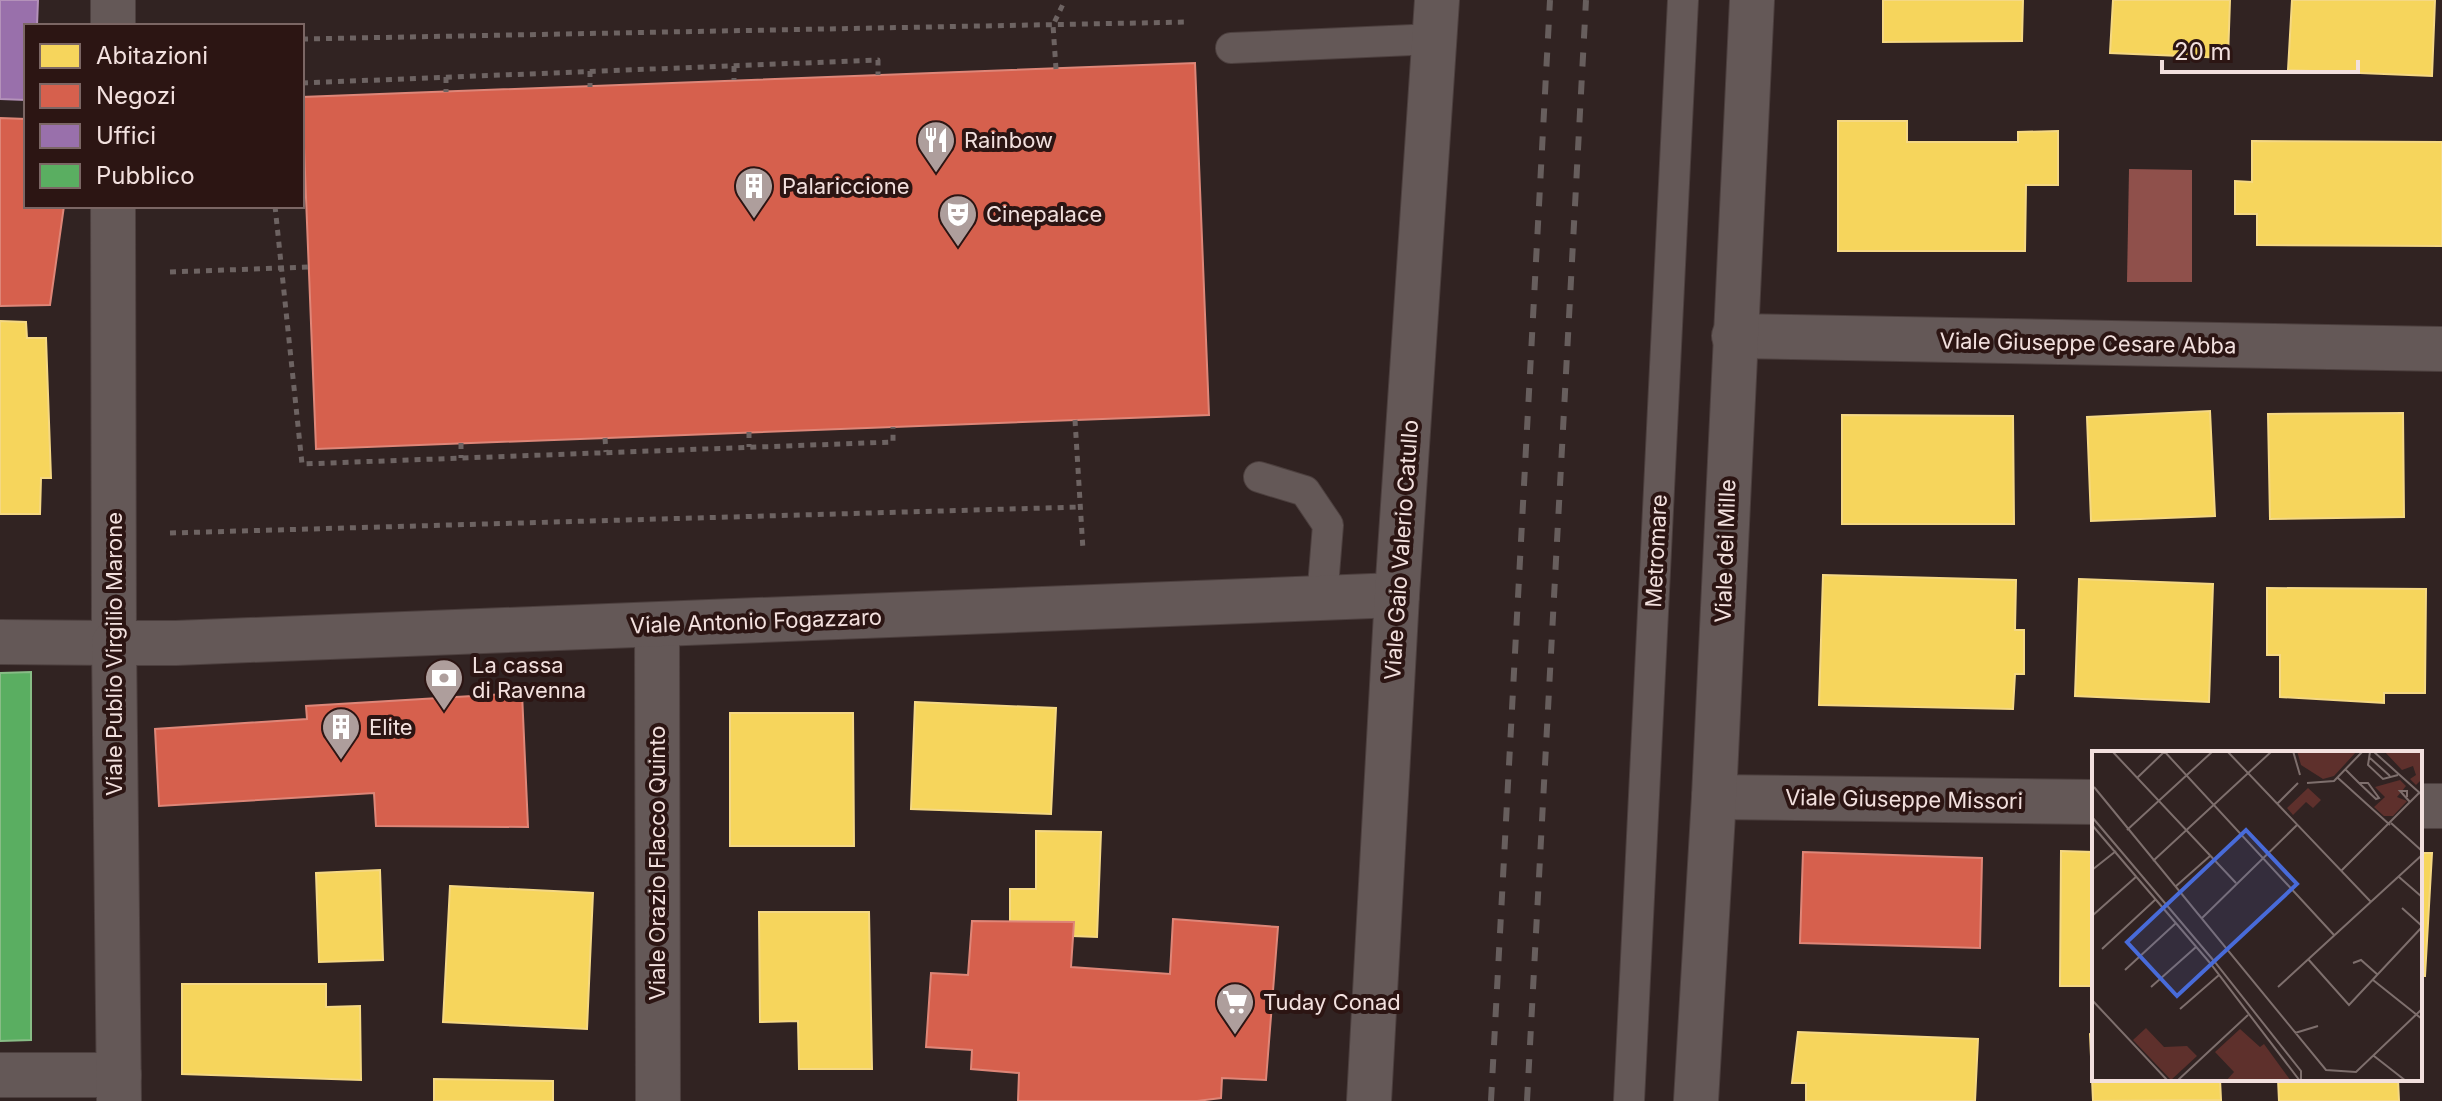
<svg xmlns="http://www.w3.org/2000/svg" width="2442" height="1101" font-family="Inter,sans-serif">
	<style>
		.water { fill: #8f504b }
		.homes { fill: #f6d55c; stroke: #f5d883; stroke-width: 2 }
		.shops { fill: #d6604d; stroke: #de8678; stroke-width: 2 }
		.offices { fill: #9970ab; stroke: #b492ba; stroke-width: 2 }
		.public { fill: #5aae61; stroke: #88bd86; stroke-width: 2 }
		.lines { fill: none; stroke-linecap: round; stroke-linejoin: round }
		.service-casing { stroke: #4c3f3e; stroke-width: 32 }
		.pedestrian-casing { stroke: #4c3f3e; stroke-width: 46 }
		.minor-casing { stroke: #4c3f3e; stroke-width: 46 }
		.tertiary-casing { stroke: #4c3f3e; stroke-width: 46 }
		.path { stroke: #6d6362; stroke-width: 5; stroke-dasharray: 6 6; stroke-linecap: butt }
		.service { stroke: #645857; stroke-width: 30 }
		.pedestrian { stroke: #645857; stroke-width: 44 }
		.minor { stroke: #645857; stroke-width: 44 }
		.tertiary { stroke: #645857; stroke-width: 44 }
		.rail { stroke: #675e5d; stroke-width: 6; stroke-dasharray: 14 14; stroke-linecap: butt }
		.labels { text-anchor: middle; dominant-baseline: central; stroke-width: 8; stroke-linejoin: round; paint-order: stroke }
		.poi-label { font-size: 22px; fill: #f2e0de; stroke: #2c1513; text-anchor: start }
		.street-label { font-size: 22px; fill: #f2e0de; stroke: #2c1513 }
		.inset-road { fill: none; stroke: #7e6f6d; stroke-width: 2 }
		.view { fill: #486bd9; fill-opacity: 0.15; stroke: #486bd9; stroke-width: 4 }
		.inset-edge { fill: none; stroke: #f2e0de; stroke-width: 4 }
	</style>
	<rect width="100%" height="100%" fill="#312322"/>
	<polygon class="water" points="2129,169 2192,170 2192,282 2127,282"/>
	<g class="homes">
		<polygon points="1883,0 2023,0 2022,41 1883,42"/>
		<polygon points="2113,0 2230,0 2228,58 2110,53"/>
		<polygon points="2292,0 2435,0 2432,76 2288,70"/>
		<polygon points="1838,121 1907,121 1907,142 2018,142 2018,132 2058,131 2058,185 2026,185 2025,251 1838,251"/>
		<polygon points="2252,141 2442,142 2442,246 2257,245 2257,214 2235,214 2235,181 2252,182"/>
		<polygon points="0,321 26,322 27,338 46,338 51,478 41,478 40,514 0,514"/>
		<polygon points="2210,411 2215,516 2091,521 2087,417"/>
		<polygon points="2403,413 2404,517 2270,519 2268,414"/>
		<polygon points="1842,415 2013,416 2014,524 1842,524"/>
		<polygon points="1823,575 2016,580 2015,630 2024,630 2024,674 2015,674 2013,709 1819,705"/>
		<polygon points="2079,579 2213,584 2209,702 2075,696"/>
		<polygon points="2267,588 2426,589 2425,693 2384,693 2384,703 2280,697 2280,655 2267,655"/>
		<polygon points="915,702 1056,708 1051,814 911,809"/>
		<polygon points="730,713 853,713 854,846 730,846"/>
		<polygon points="1036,831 1101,832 1097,937 1073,936 1074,922 1010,921 1010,889 1036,889"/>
		<polygon points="2061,851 2094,852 2094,986 2060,986"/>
		<polygon points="2420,853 2432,853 2425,976 2420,976"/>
		<polygon points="380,870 383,960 319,962 316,873"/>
		<polygon points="450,886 593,893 587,1029 443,1022"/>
		<polygon points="759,912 869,912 872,1069 799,1069 798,1021 760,1022"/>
		<polygon points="182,984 326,984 326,1007 360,1006 361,1080 182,1074"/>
		<polygon points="1798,1032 1978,1039 1975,1101 1806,1101 1806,1083 1792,1083"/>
		<polygon points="2094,1033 2094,1079 2220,1079 2221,1100 2093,1101 2090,1034"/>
		<polygon points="434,1079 553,1081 553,1101 434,1101"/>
		<polygon points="2278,1079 2398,1079 2399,1101 2279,1101"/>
	</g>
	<g class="shops">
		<polygon points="1195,63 1209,415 316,449 302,97"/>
		<polygon points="0,118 26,119 26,206 64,206 50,305 0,306"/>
		<polygon points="522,693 528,827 376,826 374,793 159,806 155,729 307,719 306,706"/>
		<polygon points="1803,852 1982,858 1980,948 1800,943"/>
		<polygon points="1173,919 1278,927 1266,1080 1222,1078 1221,1098 1197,1101 1018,1101 1019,1073 971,1069 972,1050 926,1047 931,973 968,975 972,921 1074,922 1071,967 1170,974"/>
	</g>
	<polygon class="offices" points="0,0 38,0 37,26 26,26 26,100 0,99"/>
	<polygon class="public" points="31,672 31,1040 0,1041 0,673"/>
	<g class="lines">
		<g class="service-casing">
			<g id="service">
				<polyline points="1231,48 1435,39"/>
				<polyline points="1259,477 1305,491 1328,525 1322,599"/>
				<polyline points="1629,1101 1683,0"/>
			</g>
		</g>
		<g class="pedestrian-casing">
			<g id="pedestrian">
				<polyline points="113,0 113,26"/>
				<polyline points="0,642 114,643 113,206"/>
			</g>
		</g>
		<g class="minor-casing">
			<g id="minor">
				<polyline points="1734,336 2442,349"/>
				<polyline points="657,625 658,1101"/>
				<polyline points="1714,797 2094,802"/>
				<polyline points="2420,806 2442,806"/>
				<polyline points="0,1075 119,1075"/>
				<polyline points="119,1101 114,643 176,643 1397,595"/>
				<polyline points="1369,1101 1397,595 1437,0"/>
			</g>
		</g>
		<g class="tertiary-casing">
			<polyline id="tertiary" points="1696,1101 1714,797 1752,0"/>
		</g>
		<g class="path">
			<polyline points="302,39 1189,22"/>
			<polyline points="734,66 734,80"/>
			<polyline points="1056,69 1053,25 1065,0"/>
			<polyline points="590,71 590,87"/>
			<polyline points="446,77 446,92"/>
			<polyline points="302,83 878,60 878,75"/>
			<polyline points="302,172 305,172"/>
			<polyline points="275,206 302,464 893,442 893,427"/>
			<polyline points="170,272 309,267"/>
			<polyline points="1075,420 1083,550"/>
			<polyline points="749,432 749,447"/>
			<polyline points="605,438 606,452"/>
			<polyline points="461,443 461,458"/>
			<polyline points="170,533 1080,507"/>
		</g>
		<use href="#service" class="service"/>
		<use href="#pedestrian" class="pedestrian"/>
		<use href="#minor" class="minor"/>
		<use href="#tertiary" class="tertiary"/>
		<g class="rail">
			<polyline points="1491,1101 1550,0"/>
			<polyline points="1527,1101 1586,0"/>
		</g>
	</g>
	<defs>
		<g id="restaurant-pin" transform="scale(2)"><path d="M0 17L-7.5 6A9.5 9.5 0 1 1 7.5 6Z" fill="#ae9e9c" stroke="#2c1513"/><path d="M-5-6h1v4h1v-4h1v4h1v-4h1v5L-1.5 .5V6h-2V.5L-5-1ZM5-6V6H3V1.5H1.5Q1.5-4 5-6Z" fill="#fff"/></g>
		<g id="building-pin" transform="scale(2)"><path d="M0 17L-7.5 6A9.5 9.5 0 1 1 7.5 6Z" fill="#ae9e9c" stroke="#2c1513"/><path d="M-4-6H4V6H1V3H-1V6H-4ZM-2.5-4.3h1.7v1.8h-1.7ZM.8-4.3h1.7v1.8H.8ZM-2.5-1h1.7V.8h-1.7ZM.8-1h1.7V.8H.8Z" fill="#fff"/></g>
		<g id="theatre-pin" transform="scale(2)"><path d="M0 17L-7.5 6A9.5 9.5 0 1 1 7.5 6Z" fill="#ae9e9c" stroke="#2c1513"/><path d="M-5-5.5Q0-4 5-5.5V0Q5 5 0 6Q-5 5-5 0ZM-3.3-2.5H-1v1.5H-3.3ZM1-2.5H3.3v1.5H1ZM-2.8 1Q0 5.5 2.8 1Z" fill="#fff"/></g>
		<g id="bank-pin" transform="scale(2)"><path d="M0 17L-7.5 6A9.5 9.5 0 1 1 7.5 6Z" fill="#ae9e9c" stroke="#2c1513"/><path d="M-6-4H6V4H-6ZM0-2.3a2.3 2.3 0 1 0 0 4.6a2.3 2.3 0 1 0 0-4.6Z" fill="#fff"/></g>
		<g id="supermarket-pin" transform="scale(2)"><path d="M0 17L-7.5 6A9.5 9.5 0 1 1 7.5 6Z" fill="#ae9e9c" stroke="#2c1513"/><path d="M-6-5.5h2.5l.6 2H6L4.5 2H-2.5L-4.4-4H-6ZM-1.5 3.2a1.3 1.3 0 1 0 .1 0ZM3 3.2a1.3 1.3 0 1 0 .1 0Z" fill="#fff"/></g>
	</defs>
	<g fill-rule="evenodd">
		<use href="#restaurant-pin" x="936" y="140"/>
		<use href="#building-pin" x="754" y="186"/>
		<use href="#theatre-pin" x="958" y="214"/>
		<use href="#bank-pin" x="444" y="678"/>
		<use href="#building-pin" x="341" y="727"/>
		<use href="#supermarket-pin" x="1235" y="1002"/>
	</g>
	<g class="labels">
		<g class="poi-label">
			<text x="964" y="140">Rainbow</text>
			<text x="782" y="186">Palariccione</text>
			<text x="986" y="214">Cinepalace</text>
			<text x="472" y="665">La cassa<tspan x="472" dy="25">di Ravenna</tspan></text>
			<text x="369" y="727">Elite</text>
			<text x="1263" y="1002">Tuday Conad</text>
		</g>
		<g class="street-label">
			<text transform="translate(2088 343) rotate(1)">Viale Giuseppe Cesare Abba</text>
			<text transform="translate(1401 550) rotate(-86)">Viale Gaio Valerio Catullo</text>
			<text transform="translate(1656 551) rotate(-87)">Metromare</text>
			<text transform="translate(1725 551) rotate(-88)">Viale dei Mille</text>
			<text transform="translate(756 621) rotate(-2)">Viale Antonio Fogazzaro</text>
			<text transform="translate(114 654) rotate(-90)">Viale Publio Virgilio Marone</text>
			<text transform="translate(1904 799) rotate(1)">Viale Giuseppe Missori</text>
			<text transform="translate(657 863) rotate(-90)">Viale Orazio Flacco Quinto</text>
		</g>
	</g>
	<g transform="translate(2092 751)">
		<rect width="330" height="330" fill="#312322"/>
		<path d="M205,0H265L242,25L231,28L209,14ZM292,0H329L330,28L324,34L318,28L324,24L321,15L310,19ZM308,29L314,35L305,46L315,50L301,65H292L282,56L293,46L283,36ZM216,37L229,49L221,57L214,51L201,64L195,57ZM54,277L72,296L95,295L105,305L79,329L41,289ZM148,278L168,296L172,293L199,330H134L142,321L123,301Z" fill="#5e302c"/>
		<path class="inset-road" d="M20,0L144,132M72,0L242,184M135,0L279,151M201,0L208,24M281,0L330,44M278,1L276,14L291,28L306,24M278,7L298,25M254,19L267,32L284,48L287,47L276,32H267M45,27L72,1M246,27L298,74M215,32L242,30L271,0M2,36L234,319L264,321L330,258M315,46V40H308L318,51M185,53L206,32M0,66L122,210L209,320V330M299,72L330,100M0,74L118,212L208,330M35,79L121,0M61,110L180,0M0,119L24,100M249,120L327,42M307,126L330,146M83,136L118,105M310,157L330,175M0,165L45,125M109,168L205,74M10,198L64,148M216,208L257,254L330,176M261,212L269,209L286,224M33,219L84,172M281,229L330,268M59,236L104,196M186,236L330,104M0,249L76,330M88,258L127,224M203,282L226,275M282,305L314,330M85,330L156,264"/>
		<path class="view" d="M154,79L205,133L85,245L35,191Z"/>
		<rect width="330" height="330" class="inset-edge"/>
	</g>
	<rect x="24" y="24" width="280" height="184" fill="#2c1513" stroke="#7b6664" stroke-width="2"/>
	<rect x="40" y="44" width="40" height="24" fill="#f6d55c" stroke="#7b6664" stroke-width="2"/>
	<text x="96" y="64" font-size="24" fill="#f2e0de">Abitazioni</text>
	<rect x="40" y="84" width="40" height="24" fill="#d6604d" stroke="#7b6664" stroke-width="2"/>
	<text x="96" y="104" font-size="24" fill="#f2e0de">Negozi</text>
	<rect x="40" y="124" width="40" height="24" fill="#9970ab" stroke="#7b6664" stroke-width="2"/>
	<text x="96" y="144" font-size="24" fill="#f2e0de">Uffici</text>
	<rect x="40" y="164" width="40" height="24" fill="#5aae61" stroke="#7b6664" stroke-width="2"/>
	<text x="96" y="184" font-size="24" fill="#f2e0de">Pubblico</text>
	<path d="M2162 60v12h196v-12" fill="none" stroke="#f2e0de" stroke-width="4"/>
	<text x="2174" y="60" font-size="24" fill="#f2e0de" stroke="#2c1513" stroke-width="6" paint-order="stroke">20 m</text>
</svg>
